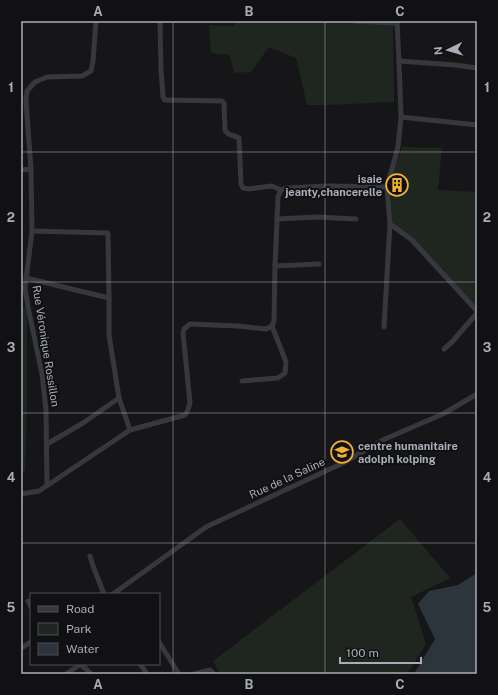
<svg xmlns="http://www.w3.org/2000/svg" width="498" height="695" font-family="'Public Sans',sans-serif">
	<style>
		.green { fill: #1e261f }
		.water { fill: #2c353c }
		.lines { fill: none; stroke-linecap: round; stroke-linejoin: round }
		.minor { stroke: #37383d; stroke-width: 5 }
		.grid { fill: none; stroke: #a8adb8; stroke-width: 1; stroke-opacity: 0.55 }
		.labels { text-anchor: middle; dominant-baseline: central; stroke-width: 4; stroke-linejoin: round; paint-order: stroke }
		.poi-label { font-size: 11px; font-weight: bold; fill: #a8adb8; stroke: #111113; text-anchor: end }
		.street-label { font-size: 11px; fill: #a8adb8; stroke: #111113 }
		.neatline { fill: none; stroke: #a8adb8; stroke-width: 1.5 }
		.grid-label { font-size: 13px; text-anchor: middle; font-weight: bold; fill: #a8adb8 }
	</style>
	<rect width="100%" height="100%" fill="#161618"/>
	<g class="green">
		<polygon points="235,21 393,21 394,102 327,105 307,105 296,58 269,47 251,72 234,73 230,55 211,53 209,25 235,26"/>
		<polygon points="402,147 442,148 438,190 477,192 477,307 392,223 390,182"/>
		<polygon points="27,307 27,409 25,470 21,474 21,308"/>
		<polygon points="400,519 450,578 411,597 426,644 407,674 220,674 213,661"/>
	</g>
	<polygon class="water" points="477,573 477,674 414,674 435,639 418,604 429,591 458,585"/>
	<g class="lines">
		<g class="minor">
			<path d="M160,21L161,70L163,97L165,100L222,101L224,103L225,130C228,137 234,134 239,138L241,184L243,188L249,189L272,186L281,190"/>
			<polyline points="355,21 397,23"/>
			<polyline points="399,61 455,65 477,68"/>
			<polyline points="401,117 477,125"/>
			<polyline points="21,170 31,169"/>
			<polyline points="387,187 390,224 412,240 477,311"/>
			<polyline points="277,219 317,217 356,219"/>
			<polyline points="32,231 108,233 109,298"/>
			<polyline points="275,266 319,264"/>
			<polyline points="26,278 109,298 109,335 119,398 83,423 47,444"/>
			<polyline points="384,327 390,224"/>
			<polyline points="444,349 452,342 477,313"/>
			<polyline points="242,381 278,378 285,373 286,362 272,326"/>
			<polyline points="119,398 130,430"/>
			<polyline points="47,485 46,410 42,374 28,307 25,288 32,231 31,169 26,101 27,91 35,82 47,77 82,76 91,71 93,61 96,21"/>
			<polyline points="21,494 39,491 130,430 185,415 188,410 190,403 183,333 184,329 190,324 238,326 266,329 272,326 274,321 275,266 278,197 281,190 286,188 328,186 387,187 398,147 401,117 399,61 397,21"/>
			<polyline points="90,556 93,566 104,594"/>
			<polyline points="113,594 206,527 341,464 385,439 443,414 477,394"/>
			<polyline points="28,601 31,607"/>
			<polyline points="159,642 179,674"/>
			<polyline points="21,648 31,642"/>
			<polyline points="80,664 86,669 91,674"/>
			<polyline points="140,664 147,674"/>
			<polyline points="66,674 81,664"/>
			<polyline points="194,674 210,670 214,674"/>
		</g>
	</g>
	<path class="grid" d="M173,21V674M325,21V674M21,152H477M21,282H477M21,413H477M21,543H477"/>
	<defs>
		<g id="building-ring" transform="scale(1.15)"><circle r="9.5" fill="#111113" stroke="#f2b134" stroke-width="1.5"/><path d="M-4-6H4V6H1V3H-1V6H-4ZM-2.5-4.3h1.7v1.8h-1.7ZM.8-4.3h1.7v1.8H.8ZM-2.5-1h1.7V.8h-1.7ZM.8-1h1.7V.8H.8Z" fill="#f2b134"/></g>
		<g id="university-ring" transform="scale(1.15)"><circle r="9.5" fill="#111113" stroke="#f2b134" stroke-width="1.5"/><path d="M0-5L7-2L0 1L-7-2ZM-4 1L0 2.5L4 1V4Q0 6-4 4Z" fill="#f2b134"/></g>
	</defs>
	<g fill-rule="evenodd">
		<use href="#building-ring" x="397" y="185"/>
		<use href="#university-ring" x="342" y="452"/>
	</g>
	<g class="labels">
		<g class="poi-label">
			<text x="382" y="179">isaie<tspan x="382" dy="13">jeanty,chancerelle</tspan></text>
			<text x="358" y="446" text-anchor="start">centre humanitaire<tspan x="358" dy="13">adolph kolping</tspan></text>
		</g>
		<g class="street-label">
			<text transform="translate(46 346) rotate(81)">Rue Véronique Rossillon</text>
			<text transform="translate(287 478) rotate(-25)">Rue de la Saline</text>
		</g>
	</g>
	<rect width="498" height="695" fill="none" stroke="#111113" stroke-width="44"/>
	<rect x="30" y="593" width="130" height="72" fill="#111113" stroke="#4d4f55"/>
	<rect x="38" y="606" width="20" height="6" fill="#37383d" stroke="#4d4f55"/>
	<text x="66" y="613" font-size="12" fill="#a8adb8">Road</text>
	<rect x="38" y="623" width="20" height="12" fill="#1e261f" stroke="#4d4f55"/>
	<text x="66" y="633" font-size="12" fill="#a8adb8">Park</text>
	<rect x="38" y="643" width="20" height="12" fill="#2c353c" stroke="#4d4f55"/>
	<text x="66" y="653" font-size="12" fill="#a8adb8">Water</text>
	<g transform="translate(448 50) rotate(265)" stroke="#111113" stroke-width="3" paint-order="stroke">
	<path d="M0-3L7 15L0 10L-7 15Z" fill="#a8adb8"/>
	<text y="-6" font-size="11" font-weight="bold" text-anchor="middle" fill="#a8adb8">N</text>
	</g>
	<path d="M340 657v6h81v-6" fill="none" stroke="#a8adb8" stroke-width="2"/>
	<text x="346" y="657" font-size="12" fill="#a8adb8" stroke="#111113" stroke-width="3" paint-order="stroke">100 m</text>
	<rect x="22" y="22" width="454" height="651" class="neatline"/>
	<g class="grid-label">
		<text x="98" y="16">A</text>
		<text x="249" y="16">B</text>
		<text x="400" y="16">C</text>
		<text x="11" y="92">1</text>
		<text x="487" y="92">1</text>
		<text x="11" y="222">2</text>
		<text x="487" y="222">2</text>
		<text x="11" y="352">3</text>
		<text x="487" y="352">3</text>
		<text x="11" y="482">4</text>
		<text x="487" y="482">4</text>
		<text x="11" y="612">5</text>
		<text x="487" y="612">5</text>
		<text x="98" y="689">A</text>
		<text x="249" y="689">B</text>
		<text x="400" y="689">C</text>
	</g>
</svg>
